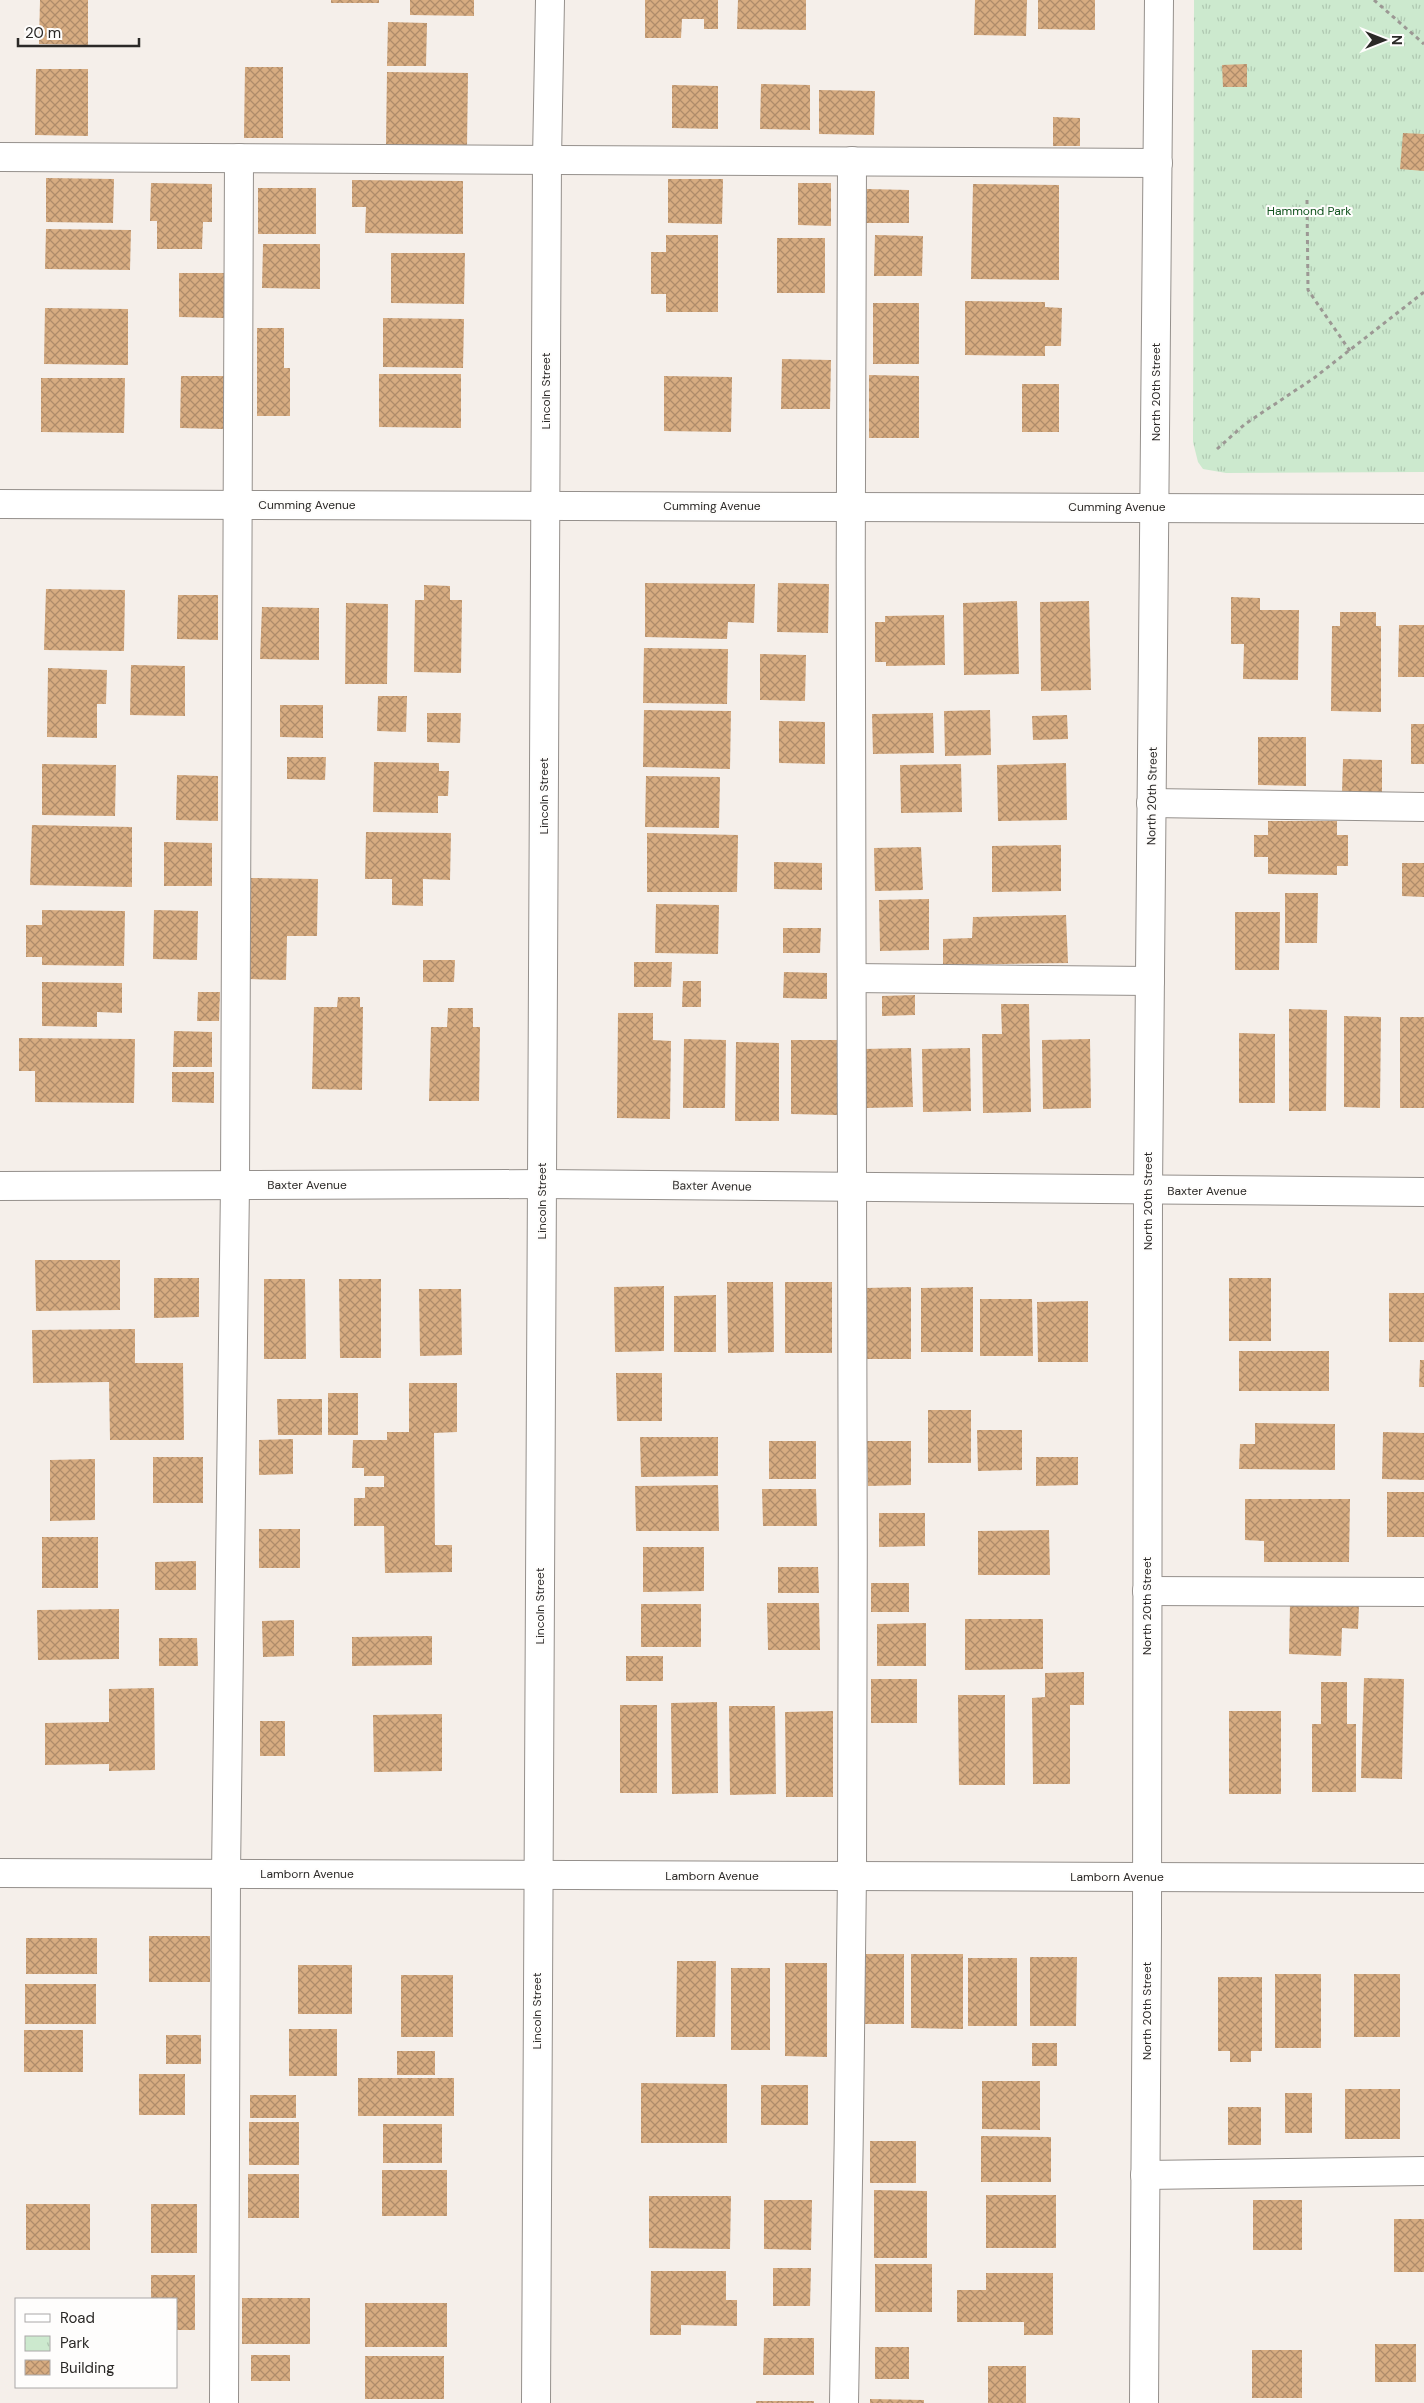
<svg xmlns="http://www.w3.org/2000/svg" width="1424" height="2403" font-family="'DM Sans',sans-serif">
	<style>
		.park { fill: url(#park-tufts) }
		.building { fill: url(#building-cross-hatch) }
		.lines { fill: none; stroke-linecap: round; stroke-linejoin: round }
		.minor-casing { stroke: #95908c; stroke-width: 30 }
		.path { stroke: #9c9894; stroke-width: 3; stroke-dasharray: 4 4; stroke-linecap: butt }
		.minor { stroke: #fff; stroke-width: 28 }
		.labels { text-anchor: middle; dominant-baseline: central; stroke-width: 4; stroke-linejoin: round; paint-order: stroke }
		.park-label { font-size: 12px; fill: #11531e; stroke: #fefdfc }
		.street-label { font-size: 12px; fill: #2b2927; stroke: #fefdfc }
	</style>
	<defs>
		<pattern id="park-tufts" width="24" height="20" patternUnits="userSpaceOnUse" patternTransform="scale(1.25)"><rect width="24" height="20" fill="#cce9ce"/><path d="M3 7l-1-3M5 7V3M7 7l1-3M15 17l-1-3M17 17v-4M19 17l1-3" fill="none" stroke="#afc8b1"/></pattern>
		<pattern id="building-cross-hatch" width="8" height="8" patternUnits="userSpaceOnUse" patternTransform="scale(1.25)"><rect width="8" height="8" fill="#d7ac81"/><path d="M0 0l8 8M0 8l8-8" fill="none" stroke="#af8c6a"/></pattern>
	</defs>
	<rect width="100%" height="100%" fill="#f5efea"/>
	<polygon class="park" points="1194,0 1424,0 1424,472 1226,473 1203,469 1198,462 1193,442"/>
	<g class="building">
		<polygon points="40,0 88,0 88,45 39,44"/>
		<rect x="331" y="0" width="48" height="3"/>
		<polygon points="410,0 474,0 474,16 410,15"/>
		<polygon points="645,0 718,0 718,29 704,29 704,19 682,19 681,38 645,38"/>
		<polygon points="738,0 806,0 806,30 737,29"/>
		<polygon points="975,0 1027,0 1026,36 974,35"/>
		<polygon points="1038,0 1095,0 1095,30 1038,29"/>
		<polygon points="388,22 427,23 426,66 387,66"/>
		<polygon points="1247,64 1247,87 1223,87 1222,65"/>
		<polygon points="245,67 283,67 283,138 244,138"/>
		<polygon points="36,69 88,69 88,136 35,135"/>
		<polygon points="387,72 468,73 467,147 386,146"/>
		<polygon points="761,84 810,85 810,130 760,129"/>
		<polygon points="672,85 718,86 718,129 672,128"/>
		<polygon points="819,90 875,91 874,135 819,134"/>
		<polygon points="1053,117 1080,118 1080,146 1053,146"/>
		<polygon points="1403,133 1424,134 1424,171 1400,169"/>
		<polygon points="46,178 114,179 113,223 46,222"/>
		<polygon points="668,179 723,179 722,224 668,223"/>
		<polygon points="352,180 463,181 463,234 365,233 366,207 352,207"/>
		<polygon points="151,183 212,184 212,222 203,222 202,249 157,249 157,221 150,221"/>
		<polygon points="798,183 831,183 831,226 798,225"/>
		<polygon points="973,184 1059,185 1059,280 971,279"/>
		<rect x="258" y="188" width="58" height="46"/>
		<polygon points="867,189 909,190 909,223 866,223"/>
		<polygon points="46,229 131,230 130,270 45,269"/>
		<polygon points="666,235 718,235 718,312 666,312 666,294 651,294 651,252 666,252"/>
		<polygon points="875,235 923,236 922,276 874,276"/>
		<rect x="777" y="238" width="48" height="55"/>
		<polygon points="263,244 320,244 320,289 262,288"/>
		<polygon points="391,253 465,253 464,304 391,303"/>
		<polygon points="179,273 225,273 224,318 179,317"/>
		<polygon points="965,301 1045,302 1045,307 1062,308 1061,346 1045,346 1045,356 965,355"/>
		<rect x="873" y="303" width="46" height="61"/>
		<polygon points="45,308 128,309 128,365 44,364"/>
		<polygon points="383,318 464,319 463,368 383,367"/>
		<polygon points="257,328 284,328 284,368 290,368 290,416 257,416"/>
		<polygon points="782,359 831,360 830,409 781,409"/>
		<polygon points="379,374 461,374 461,428 379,427"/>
		<polygon points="869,375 919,376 919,438 869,438"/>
		<polygon points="181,376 224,376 223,429 180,428"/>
		<polygon points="664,376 732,377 731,432 664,431"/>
		<polygon points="41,378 125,378 124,433 41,432"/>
		<rect x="1022" y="384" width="37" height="48"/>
		<polygon points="645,583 755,584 754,623 728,622 727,639 645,637"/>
		<polygon points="778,583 829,584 828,633 777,632"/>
		<polygon points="424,585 450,586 450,600 462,600 461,673 414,672 415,600 424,600"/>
		<polygon points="46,589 125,590 124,651 44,650"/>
		<polygon points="178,595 218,595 218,640 177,639"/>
		<polygon points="1231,597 1260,598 1260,610 1299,610 1298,680 1243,679 1244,644 1231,644"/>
		<polygon points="1017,601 1019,674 964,675 963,603"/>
		<polygon points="1089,601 1091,690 1041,691 1040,602"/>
		<polygon points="346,603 388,604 387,684 345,684"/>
		<polygon points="262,607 319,608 319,660 260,659"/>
		<polygon points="1340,612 1376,612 1376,626 1381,626 1381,712 1331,711 1332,626 1340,626"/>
		<polygon points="944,615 945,665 886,666 886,662 875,662 875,622 885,622 885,616"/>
		<polygon points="1399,625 1424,625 1424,677 1398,677"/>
		<polygon points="644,648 728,649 727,704 643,703"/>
		<polygon points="760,654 806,655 805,701 760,700"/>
		<polygon points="131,665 185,666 185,716 130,715"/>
		<polygon points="48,668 107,670 106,704 97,704 97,738 47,737"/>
		<polygon points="378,696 407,696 406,732 377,731"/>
		<polygon points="280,705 323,705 323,738 280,737"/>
		<polygon points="644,710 731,711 730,769 643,767"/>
		<polygon points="990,710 991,755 945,756 944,711"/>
		<polygon points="427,713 461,713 460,743 427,742"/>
		<polygon points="933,713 934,753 873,754 872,714"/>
		<polygon points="1067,715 1068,739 1033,740 1032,716"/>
		<polygon points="779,721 825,722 825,764 779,763"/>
		<rect x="1411" y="724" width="13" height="40"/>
		<polygon points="1258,737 1306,737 1306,786 1258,785"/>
		<polygon points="287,757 326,757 325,780 287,779"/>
		<polygon points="1343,759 1382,760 1382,794 1342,793"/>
		<polygon points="374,762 439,763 439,771 449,771 448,796 438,796 438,813 373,812"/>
		<polygon points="1066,763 1067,820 998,821 997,765"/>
		<polygon points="42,764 116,765 115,816 42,815"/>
		<polygon points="961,764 962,812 901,813 900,765"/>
		<polygon points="177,775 218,776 218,821 176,820"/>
		<polygon points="646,776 720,777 719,828 645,827"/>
		<polygon points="1268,821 1337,821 1337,835 1348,835 1348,866 1337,866 1337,875 1268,874 1268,857 1254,857 1254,835 1268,835"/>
		<polygon points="32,825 132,827 132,887 30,885"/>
		<polygon points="366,832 451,833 450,880 423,879 423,906 392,905 392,879 365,879"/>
		<polygon points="647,833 738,835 737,892 647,892"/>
		<polygon points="164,842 212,843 212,886 164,886"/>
		<polygon points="1061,845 1061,891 992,892 992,846"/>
		<polygon points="921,847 923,890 875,891 874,848"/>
		<polygon points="774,862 822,863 822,890 774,889"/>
		<polygon points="1402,863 1424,863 1424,897 1402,896"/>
		<polygon points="250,878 318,879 317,936 287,936 286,980 248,979"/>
		<polygon points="1285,893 1318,893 1317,943 1285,943"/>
		<polygon points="929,899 929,950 880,951 879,900"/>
		<polygon points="656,904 719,905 718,954 655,953"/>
		<polygon points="42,910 125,911 124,966 42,965 42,957 26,957 26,925 42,925"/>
		<polygon points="154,910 198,911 197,960 153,959"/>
		<polygon points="1235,912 1280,912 1279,970 1235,970"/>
		<polygon points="1066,915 1068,963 943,965 943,939 972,938 973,917"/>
		<polygon points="783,928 821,928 820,953 783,953"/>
		<polygon points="423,960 455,960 454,982 423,982"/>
		<polygon points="634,962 672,962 671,987 634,987"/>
		<polygon points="784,972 827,973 827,999 783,998"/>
		<polygon points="683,981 701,981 701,1007 682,1007"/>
		<polygon points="42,982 122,983 122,1013 97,1012 97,1027 42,1026"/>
		<polygon points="198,992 220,992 219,1021 197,1021"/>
		<polygon points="915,995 915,1015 882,1016 882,996"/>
		<polygon points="338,997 360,997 360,1007 363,1007 362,1090 312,1089 314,1007 337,1007"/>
		<polygon points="1001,1004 1029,1004 1031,1112 983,1113 982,1034 1002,1034"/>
		<polygon points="448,1008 473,1008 473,1027 480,1027 479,1101 429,1101 431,1027 447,1027"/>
		<polygon points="1289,1009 1327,1010 1326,1111 1289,1111"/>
		<polygon points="618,1013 653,1013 653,1040 671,1041 670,1119 617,1118"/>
		<polygon points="1344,1016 1381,1017 1380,1108 1344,1107"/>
		<rect x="1400" y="1017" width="24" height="91"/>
		<polygon points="174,1031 212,1032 212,1067 173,1067"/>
		<polygon points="1239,1033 1275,1034 1275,1103 1239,1103"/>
		<polygon points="19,1038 135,1039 134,1103 35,1102 35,1071 19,1071"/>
		<polygon points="684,1039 726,1040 725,1108 683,1108"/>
		<polygon points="1090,1039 1091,1108 1043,1109 1042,1040"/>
		<polygon points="791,1040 838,1040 837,1115 791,1114"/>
		<polygon points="736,1042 779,1043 779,1121 735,1121"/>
		<polygon points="911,1048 913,1107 865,1108 864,1049"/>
		<polygon points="970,1048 971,1111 923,1112 922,1049"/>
		<polygon points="172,1072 214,1072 214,1103 172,1102"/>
		<polygon points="35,1260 120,1260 120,1310 36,1311"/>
		<polygon points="154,1278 199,1278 199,1317 154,1318"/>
		<rect x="1229" y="1278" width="42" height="63"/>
		<polygon points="264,1279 305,1279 306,1359 264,1359"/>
		<polygon points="339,1279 381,1279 381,1358 340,1358"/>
		<polygon points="727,1282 773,1282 774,1352 728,1353"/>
		<rect x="785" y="1282" width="47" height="71"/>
		<polygon points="664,1286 664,1351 615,1352 614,1287"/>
		<polygon points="911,1287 911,1359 866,1359 865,1288"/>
		<polygon points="973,1287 973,1352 921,1352 921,1288"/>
		<polygon points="419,1289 461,1289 462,1355 420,1356"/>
		<rect x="1389" y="1293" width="35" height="49"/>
		<polygon points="716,1295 716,1352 674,1352 674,1296"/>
		<polygon points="980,1299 1032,1299 1033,1356 980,1356"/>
		<polygon points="1088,1301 1088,1362 1038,1362 1037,1302"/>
		<polygon points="135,1329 135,1363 183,1363 184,1440 110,1440 109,1382 33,1383 32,1330"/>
		<rect x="1239" y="1351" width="90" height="40"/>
		<polygon points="1420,1360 1424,1360 1424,1387 1419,1387"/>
		<polygon points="616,1373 662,1373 662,1421 617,1421"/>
		<polygon points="409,1383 457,1383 457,1432 434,1433 435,1545 452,1545 452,1572 385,1573 384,1526 354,1526 354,1498 365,1498 365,1487 384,1487 384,1476 364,1476 364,1468 352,1468 353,1440 387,1440 387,1432 409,1432"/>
		<rect x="328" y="1393" width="30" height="42"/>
		<polygon points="277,1399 322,1399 322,1435 278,1435"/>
		<rect x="928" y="1410" width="43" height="53"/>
		<polygon points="1255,1423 1335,1424 1335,1470 1239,1469 1240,1444 1255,1444"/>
		<polygon points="977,1430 1022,1430 1022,1470 978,1471"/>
		<polygon points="1383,1432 1424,1433 1424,1480 1382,1479"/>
		<polygon points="640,1437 718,1437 718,1476 641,1477"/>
		<polygon points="293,1439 293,1474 259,1475 259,1440"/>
		<rect x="769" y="1441" width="47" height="38"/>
		<polygon points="867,1441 911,1441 911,1485 868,1486"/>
		<rect x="153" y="1457" width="50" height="46"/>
		<polygon points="1036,1457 1078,1457 1078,1485 1036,1486"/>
		<polygon points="95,1459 95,1520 50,1521 50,1460"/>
		<polygon points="718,1485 719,1531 636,1531 635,1486"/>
		<polygon points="762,1489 816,1489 817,1526 763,1526"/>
		<rect x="1387" y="1492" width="37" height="45"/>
		<polygon points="1245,1499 1350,1499 1349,1562 1264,1562 1264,1541 1245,1540"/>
		<polygon points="879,1513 925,1513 925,1546 879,1547"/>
		<rect x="259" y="1529" width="41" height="39"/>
		<polygon points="1049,1530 1050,1575 978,1575 978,1531"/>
		<rect x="42" y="1537" width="56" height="51"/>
		<polygon points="643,1547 704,1547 704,1591 643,1592"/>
		<polygon points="196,1561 196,1590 155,1590 155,1562"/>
		<polygon points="778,1567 818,1567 819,1593 778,1593"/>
		<rect x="871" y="1583" width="38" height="29"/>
		<polygon points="767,1603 819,1603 820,1650 768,1650"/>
		<polygon points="1290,1603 1359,1605 1358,1629 1342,1628 1341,1656 1289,1654"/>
		<rect x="641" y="1604" width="60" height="43"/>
		<polygon points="119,1609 119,1659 38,1660 37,1610"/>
		<polygon points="965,1619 1043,1619 1043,1669 965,1670"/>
		<polygon points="294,1620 294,1656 263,1657 262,1621"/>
		<polygon points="926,1623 926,1666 877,1666 877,1624"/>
		<polygon points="432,1636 432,1665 352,1666 352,1637"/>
		<polygon points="159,1638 197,1638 198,1666 159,1666"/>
		<rect x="626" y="1656" width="37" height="25"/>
		<polygon points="1084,1672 1084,1705 1070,1705 1070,1784 1033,1784 1032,1698 1045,1697 1045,1673"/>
		<polygon points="1364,1678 1404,1679 1402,1779 1361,1778"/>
		<rect x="871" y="1679" width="46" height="44"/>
		<polygon points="1321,1682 1347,1682 1347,1724 1356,1724 1356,1792 1312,1792 1312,1724 1321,1724"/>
		<polygon points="154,1688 155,1770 109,1771 109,1764 45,1765 45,1723 109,1722 109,1689"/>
		<polygon points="958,1695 1005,1695 1005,1785 959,1785"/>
		<polygon points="717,1702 718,1793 672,1794 671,1703"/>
		<rect x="620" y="1705" width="37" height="88"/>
		<polygon points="729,1706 775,1706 776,1794 730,1795"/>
		<polygon points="833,1711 833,1797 786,1797 785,1712"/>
		<rect x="1229" y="1711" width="52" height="83"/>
		<polygon points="442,1714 442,1771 374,1772 373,1715"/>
		<rect x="260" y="1721" width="25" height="35"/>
		<rect x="149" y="1936" width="61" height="46"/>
		<rect x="26" y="1938" width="71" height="36"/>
		<polygon points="859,1954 904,1954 904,2024 858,2024"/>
		<polygon points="911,1954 963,1954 963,2029 911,2028"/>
		<polygon points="1030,1957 1077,1957 1076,2026 1030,2026"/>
		<rect x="968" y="1958" width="49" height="68"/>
		<polygon points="677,1961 716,1961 715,2037 676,2037"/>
		<polygon points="785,1963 827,1963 827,2057 785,2056"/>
		<rect x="298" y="1965" width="54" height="49"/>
		<rect x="731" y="1968" width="39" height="82"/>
		<rect x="1275" y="1974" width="46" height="74"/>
		<rect x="1354" y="1974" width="46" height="63"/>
		<rect x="401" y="1975" width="52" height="62"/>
		<polygon points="1218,1977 1262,1977 1262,2051 1251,2051 1251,2062 1230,2062 1230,2051 1218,2051"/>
		<rect x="25" y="1984" width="71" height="40"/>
		<rect x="289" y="2029" width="48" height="47"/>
		<rect x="24" y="2030" width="59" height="42"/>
		<rect x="166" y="2035" width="35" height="29"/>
		<rect x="1032" y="2043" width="25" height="23"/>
		<rect x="397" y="2051" width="38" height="24"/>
		<rect x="139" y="2074" width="46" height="41"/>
		<rect x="358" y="2078" width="96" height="38"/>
		<polygon points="982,2081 1040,2081 1040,2130 982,2129"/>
		<polygon points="641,2083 727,2084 727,2143 641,2143"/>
		<rect x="761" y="2085" width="47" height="40"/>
		<rect x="1345" y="2089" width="55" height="50"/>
		<rect x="1285" y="2093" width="27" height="40"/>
		<rect x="250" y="2095" width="46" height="23"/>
		<rect x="1228" y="2107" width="33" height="38"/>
		<rect x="249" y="2122" width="50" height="43"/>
		<rect x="383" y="2124" width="59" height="39"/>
		<polygon points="981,2136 1051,2137 1051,2182 981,2182"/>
		<rect x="870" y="2141" width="46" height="42"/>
		<rect x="382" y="2170" width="65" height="46"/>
		<rect x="248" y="2174" width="51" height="44"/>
		<polygon points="874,2190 927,2191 927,2258 874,2258"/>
		<rect x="986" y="2195" width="70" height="53"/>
		<polygon points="649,2196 731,2196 730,2249 649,2248"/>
		<polygon points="764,2200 812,2200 811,2250 764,2249"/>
		<rect x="1253" y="2200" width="49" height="50"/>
		<rect x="26" y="2204" width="64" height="46"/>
		<rect x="151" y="2204" width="46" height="49"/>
		<rect x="1394" y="2219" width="30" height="53"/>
		<rect x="875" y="2264" width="57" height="48"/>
		<polygon points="773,2268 811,2268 810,2306 773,2306"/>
		<polygon points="651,2271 726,2271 726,2300 737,2300 737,2326 681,2325 681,2335 650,2335"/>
		<polygon points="986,2273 1053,2273 1053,2335 1024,2335 1024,2322 957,2322 957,2290 986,2290"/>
		<polygon points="151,2275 195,2275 195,2330 176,2330 176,2299 151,2299"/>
		<rect x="242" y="2298" width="68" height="46"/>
		<rect x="365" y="2303" width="82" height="44"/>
		<polygon points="764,2338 814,2338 814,2375 763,2375"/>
		<rect x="1375" y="2344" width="41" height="38"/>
		<rect x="875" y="2347" width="34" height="32"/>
		<rect x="1252" y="2350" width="50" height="48"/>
		<rect x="251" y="2355" width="39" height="26"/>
		<rect x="365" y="2356" width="79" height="43"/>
		<rect x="988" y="2366" width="38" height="37"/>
		<polygon points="870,2399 924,2400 924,2403 870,2403"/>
		<rect x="756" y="2401" width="58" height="2"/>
	</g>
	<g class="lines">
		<g class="minor-casing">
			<g id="minor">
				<polyline points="0,157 1158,163"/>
				<polyline points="0,504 1424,509"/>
				<polyline points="1151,803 1424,807"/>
				<polyline points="852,978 1150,981"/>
				<polyline points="0,1186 542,1184 1424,1192"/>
				<polyline points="1147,1591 1424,1592"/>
				<polyline points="0,1873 1424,1878"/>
				<polyline points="1145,2175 1424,2171"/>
				<polyline points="224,2403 226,1874 235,1185 239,158"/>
				<polyline points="536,2403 547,159 550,0"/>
				<path d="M844,2403C847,2227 851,2050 852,1874C855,1303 848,732 852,161"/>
				<polyline points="1144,2403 1147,1931 1148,1190 1159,0"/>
			</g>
		</g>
		<g class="path">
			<polyline points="1374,0 1424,44"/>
			<polyline points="1307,200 1308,290 1350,351"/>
			<polyline points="1217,449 1245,424 1314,378 1424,292"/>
		</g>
		<use href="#minor" class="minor"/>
	</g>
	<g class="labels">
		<g class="park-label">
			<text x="1309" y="211">Hammond Park</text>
		</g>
		<g class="street-label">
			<text transform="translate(546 391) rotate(-90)">Lincoln Street</text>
			<text transform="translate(1156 392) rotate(-90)">North 20th Street</text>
			<text x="307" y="505">Cumming Avenue</text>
			<text x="712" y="506">Cumming Avenue</text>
			<text x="1117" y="507">Cumming Avenue</text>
			<text transform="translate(544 796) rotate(-90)">Lincoln Street</text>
			<text transform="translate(1152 796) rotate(-89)">North 20th Street</text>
			<text x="307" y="1185">Baxter Avenue</text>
			<text transform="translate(712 1186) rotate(1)">Baxter Avenue</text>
			<text x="1207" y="1191">Baxter Avenue</text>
			<text transform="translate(542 1201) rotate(-90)">Lincoln Street</text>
			<text transform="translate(1148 1201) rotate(-90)">North 20th Street</text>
			<text transform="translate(540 1606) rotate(-90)">Lincoln Street</text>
			<text transform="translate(1147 1606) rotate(-90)">North 20th Street</text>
			<text x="307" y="1874">Lamborn Avenue</text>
			<text x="712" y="1876">Lamborn Avenue</text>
			<text x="1117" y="1877">Lamborn Avenue</text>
			<text transform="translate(537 2011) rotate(-90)">Lincoln Street</text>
			<text transform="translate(1147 2011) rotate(-90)">North 20th Street</text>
		</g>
	</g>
	<rect x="15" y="2298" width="162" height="90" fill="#fefdfc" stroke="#aaa8a7"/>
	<rect x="25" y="2314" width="25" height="8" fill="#ffffff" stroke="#aaa8a7"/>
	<text x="60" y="2323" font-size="15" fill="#2b2927">Road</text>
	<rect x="25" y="2336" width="25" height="15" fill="url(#park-tufts)" stroke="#aaa8a7"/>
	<text x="60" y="2348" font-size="15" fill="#2b2927">Park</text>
	<rect x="25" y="2360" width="25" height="15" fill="url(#building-cross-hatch)" stroke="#aaa8a7"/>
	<text x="60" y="2373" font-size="15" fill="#2b2927">Building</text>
	<g transform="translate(1384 40) rotate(90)" stroke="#fefdfc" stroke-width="4" paint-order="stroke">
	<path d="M0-4L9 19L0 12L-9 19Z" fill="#2b2927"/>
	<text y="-8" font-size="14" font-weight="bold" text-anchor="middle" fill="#2b2927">N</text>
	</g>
	<path d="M18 38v8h121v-8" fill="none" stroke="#2b2927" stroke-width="2.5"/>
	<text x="25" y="38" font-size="15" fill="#2b2927" stroke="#fefdfc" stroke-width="4" paint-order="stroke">20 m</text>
</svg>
